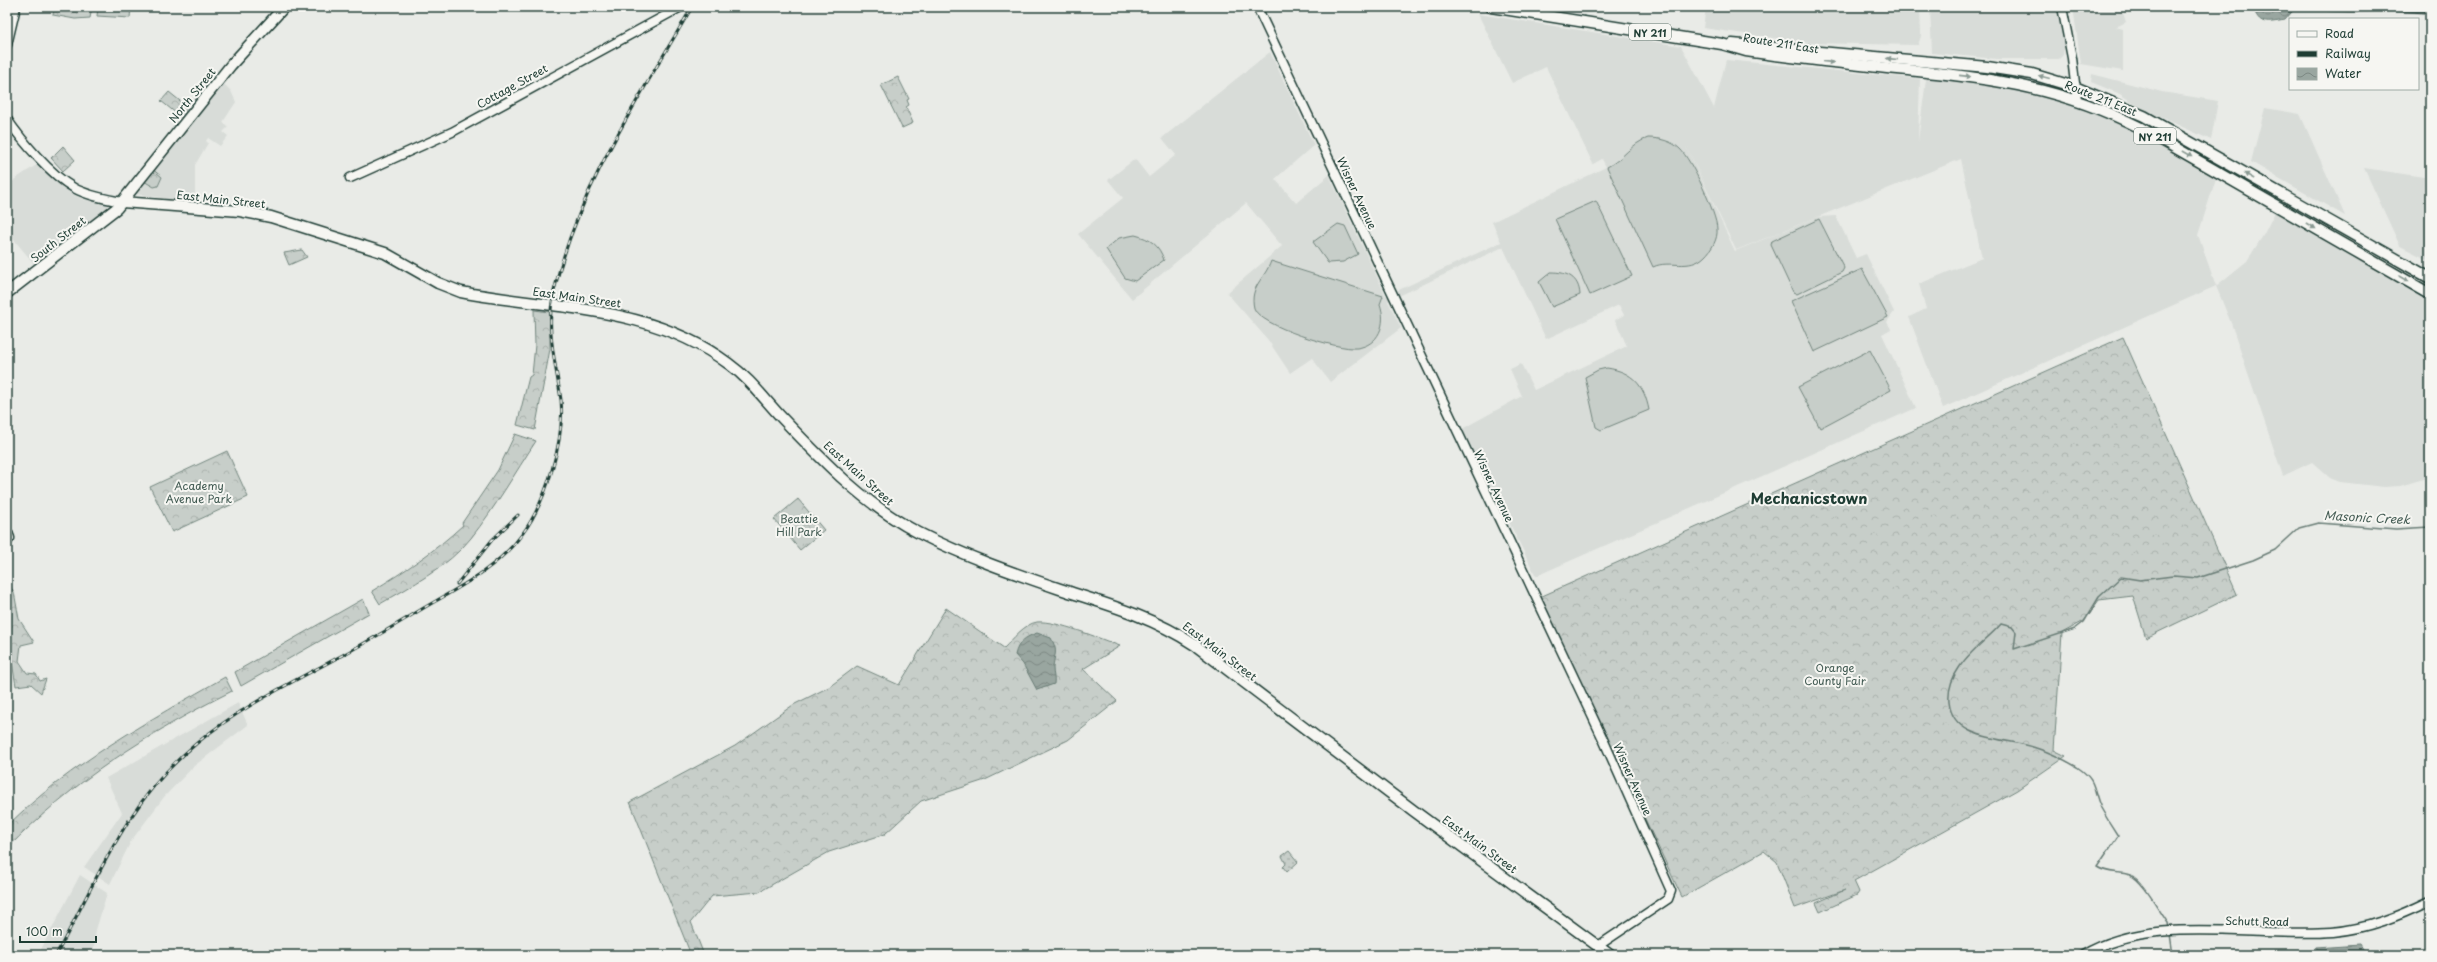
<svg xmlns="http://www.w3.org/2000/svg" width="2437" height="962" font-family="'Playpen Sans',sans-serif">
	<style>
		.built { fill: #d8dcd8 }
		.grass { fill: url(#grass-dots); stroke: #73867e }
		.forest { fill: url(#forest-crowns); stroke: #73867e }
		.pitch { fill: #c7cec9; stroke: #73867e }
		.water { fill: url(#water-waves); stroke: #687c75 }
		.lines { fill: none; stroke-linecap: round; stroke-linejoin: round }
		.stream { stroke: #687c75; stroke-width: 1.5 }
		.minor-casing { stroke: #1f3d34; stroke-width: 11 }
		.major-casing { stroke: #1f3d34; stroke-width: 13 }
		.minor { stroke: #f6f6f2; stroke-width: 8 }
		.major { stroke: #f6f6f2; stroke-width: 10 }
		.rail-casing { stroke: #1f3d34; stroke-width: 3 }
		.rail { stroke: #f6f6f2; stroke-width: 1.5; stroke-dasharray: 4.5; stroke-linecap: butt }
		.oneway { fill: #8a9a93 }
		.labels { text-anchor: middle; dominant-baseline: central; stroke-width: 4; stroke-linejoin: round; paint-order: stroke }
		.shield { fill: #f6f6f2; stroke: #60746d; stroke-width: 1 }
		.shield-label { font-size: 10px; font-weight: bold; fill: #1f3d34 }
		.street-label { font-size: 11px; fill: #1f3d34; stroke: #f6f6f2 }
		.park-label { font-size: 11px; fill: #415a52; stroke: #f6f6f2 }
		.water-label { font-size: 12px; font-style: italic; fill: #445c54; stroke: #f6f6f2 }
		.district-label { font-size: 15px; font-weight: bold; fill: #1f3d34; stroke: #f6f6f2 }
	</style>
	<defs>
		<pattern id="grass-dots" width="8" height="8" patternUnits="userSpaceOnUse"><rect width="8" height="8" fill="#c7cec9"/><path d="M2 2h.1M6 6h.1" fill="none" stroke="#aab2ad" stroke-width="1.8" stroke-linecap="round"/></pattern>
		<pattern id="forest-crowns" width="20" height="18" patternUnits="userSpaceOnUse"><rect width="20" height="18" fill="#c7cec9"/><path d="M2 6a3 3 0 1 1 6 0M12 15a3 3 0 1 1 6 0" fill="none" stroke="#aab2ad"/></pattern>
		<pattern id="water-waves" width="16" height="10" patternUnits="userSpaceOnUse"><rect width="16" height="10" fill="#99a6a0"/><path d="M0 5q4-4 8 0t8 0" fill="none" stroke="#7c8883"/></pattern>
	</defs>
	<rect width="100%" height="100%" fill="#e9ebe7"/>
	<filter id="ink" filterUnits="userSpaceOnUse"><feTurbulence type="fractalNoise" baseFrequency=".025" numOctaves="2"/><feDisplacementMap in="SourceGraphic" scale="8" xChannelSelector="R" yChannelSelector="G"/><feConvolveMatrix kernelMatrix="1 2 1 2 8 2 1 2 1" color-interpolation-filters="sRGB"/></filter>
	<g filter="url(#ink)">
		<g class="built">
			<polygon points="1706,7 1920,7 1921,36 1918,45 1808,43 1703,28"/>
			<polygon points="1930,7 2060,7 2066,39 2063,55 2059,59 1998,59 1932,53"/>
			<polygon points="2073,7 2121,7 2126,22 2116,27 2123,29 2123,71 2081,64"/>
			<polygon points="1478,14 1681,46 1714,108 1726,60 1920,79 1918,141 1927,72 2077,100 2218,172 2198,235 2216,286 2247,261 2264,234 2278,206 2430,294 2430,477 2400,486 2384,487 2340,482 2330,478 2312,462 2283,476 2231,323 2216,286 1943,408 1909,317 1926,309 1919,284 1982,258 1961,159 1736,250 1685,144 1735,251 1818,217 1836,216 1856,258 1866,254 1894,312 1887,322 1891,329 1882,334 1916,408 1536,576 1462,429 1522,396 1510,369 1521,364 1534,390 1627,346 1615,320 1624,315 1619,305 1546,339 1503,247 1388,301 1401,328 1330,382 1312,358 1290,373 1268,340 1227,293 1282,246 1246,203 1132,299 1078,234 1123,198 1108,180 1135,159 1149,177 1176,155 1162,138 1270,52 1314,145 1275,179 1296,203 1329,175 1386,296 1501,242 1492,222 1606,167 1602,159 1593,164 1546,67 1512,83"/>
			<polygon points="2092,74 2162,92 2218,101 2211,140 2141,108 2120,94 2091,82"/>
			<polygon points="225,85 231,91 236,102 223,122 228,127 223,132 228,136 220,146 208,138 206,141 208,143 195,165 195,203 135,194 221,86"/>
			<polygon points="2265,108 2300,114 2345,216 2251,162"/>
			<polygon points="38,164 69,192 80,198 107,205 108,208 36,266 10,235 7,236 7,189 15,179"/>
			<polygon points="2364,168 2430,178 2430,261 2400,246"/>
			<polygon points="238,703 248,725 194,766 164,797 131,841 110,884 84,867 122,813 106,778"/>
			<polygon points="80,875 107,893 96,930 93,955 38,955"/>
		</g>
		<polygon class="grass" points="1289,851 1298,862 1287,872 1283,867 1286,864 1282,856"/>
		<g class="forest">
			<polygon points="54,7 92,7 90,18 75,19 53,15"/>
			<polygon points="898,77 909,99 907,100 909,105 906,107 913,123 902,128 881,85"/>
			<polygon points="169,92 190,109 182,118 161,101"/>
			<polygon points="63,146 75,160 63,171 51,158"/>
			<polygon points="151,168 162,177 158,186 154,187 142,180"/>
			<polygon points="302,250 307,257 289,265 284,253"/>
			<polygon points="534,310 550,312 550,349 535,430 517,425 529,377 532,375 535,345"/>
			<polygon points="2123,337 2237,594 2146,638 2133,596 2099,600 2084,621 2062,633 2054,750 2066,756 2017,790 1854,881 1859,892 1857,895 1820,912 1816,903 1845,890 1795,908 1777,862 1764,851 1682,897 1540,597"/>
			<path d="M515,434L536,441C515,473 495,508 471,538C448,567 411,586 380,604L372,591C405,571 435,551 463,525L462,523L498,470Z"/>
			<polygon points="227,451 248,497 172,532 150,487"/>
			<polygon points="798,499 824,530 800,550 774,519"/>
			<polygon points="7,582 14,592 19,619 34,642 21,645 19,661 27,673 36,674 40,681 46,679 41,693 31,684 16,686 12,662 7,662"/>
			<polygon points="363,599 369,613 241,686 235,672"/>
			<path d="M946,608L1004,648C1013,639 1024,624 1037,622C1056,620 1101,639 1120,646L1083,669L1117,701L1068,740L985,780L921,801L885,834L829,852L759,892L712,896L691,922L704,955H691L630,802L735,746L793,705L829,687L857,666L899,685Z"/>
			<path d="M225,677L232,691C150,732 71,782 7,849V826C71,763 148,721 225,677Z"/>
		</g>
		<g class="pitch">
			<polygon points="98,7 131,7 130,18 97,16"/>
			<path d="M1648,138C1659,138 1672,141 1680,149C1691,159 1717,214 1717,229C1718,239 1712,249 1705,256C1689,272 1670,259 1653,267L1607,167C1624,159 1630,144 1648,138Z"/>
			<polygon points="1596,201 1632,276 1590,295 1555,219"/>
			<polygon points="1819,219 1844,268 1842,272 1797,294 1793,292 1771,245 1772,241"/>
			<polygon points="1338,224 1345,226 1358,254 1343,262 1328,263 1313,242"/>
			<path d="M1135,235C1151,239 1159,245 1164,260L1135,281L1125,278L1106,249L1119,238Z"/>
			<path d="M1271,261L1383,296L1380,304C1387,324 1379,345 1357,348C1339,350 1259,326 1254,308C1249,286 1265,279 1271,261Z"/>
			<polygon points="1862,269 1888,317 1814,352 1791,301"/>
			<path d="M1551,272C1567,272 1579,277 1580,295L1552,307L1539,282Z"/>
			<polygon points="1870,350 1891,390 1820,428 1798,387"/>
			<path d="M1607,368C1633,372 1644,385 1649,410L1601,430L1596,427L1585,377L1598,370Z"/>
		</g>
		<g class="water">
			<path d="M2253,7H2296L2285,20C2267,23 2259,26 2253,7Z"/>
			<path d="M2304,7H2430V14C2388,7 2344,17 2304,7Z"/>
			<path d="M1037,633L1051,638C1059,653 1054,653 1053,668C1053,674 1055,678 1054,684L1037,690L1023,664L1015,655C1018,642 1025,637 1037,633Z"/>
			<polygon points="2360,945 2366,955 2324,955 2315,948"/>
		</g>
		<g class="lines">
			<g class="stream">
				<path d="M2169,928L2168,923C2159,911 2143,880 2130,875C2119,871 2108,874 2097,867L2118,836C2112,827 2106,817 2101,808C2092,789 2098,781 2077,767C2065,760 2049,752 2036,748C2006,737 1953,742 1949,702C1948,690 1952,678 1959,668C1969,651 1988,639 2001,624L2012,627L2016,632L2014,649L2075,629L2084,622L2099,597L2121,577L2140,580L2173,576L2198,578L2253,560L2275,550L2299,528L2318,523L2396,529L2430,527"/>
				<polyline points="2170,934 2173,955"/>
			</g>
			<g class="minor-casing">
				<g id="minor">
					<polyline points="1257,7 1603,739 1671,891 1668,899 1598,946"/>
					<polyline points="2062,7 2072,58 2077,100"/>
					<polyline points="7,45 16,7"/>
					<path d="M7,119C22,141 51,175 74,188C88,196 107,199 122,202"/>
					<polyline points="350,178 452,132 681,7"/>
					<path d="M2082,955C2153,913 2252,938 2332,932C2367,929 2399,916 2430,901"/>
				</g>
			</g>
			<g class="major-casing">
				<g id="major">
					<path d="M1491,7L1722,44L1746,51C1793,58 1840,63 1887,68C1980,77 2056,84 2141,128L2430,294"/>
					<polyline points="1732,44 1987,67 2032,74 2075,87 2144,116 2430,278"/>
					<path d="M122,202L240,211L271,217L385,253L438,283L461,292C554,310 649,304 729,364C750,379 764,399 782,418C823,461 866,506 919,533C964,556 1013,573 1060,589C1107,604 1153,617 1195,645L1414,811L1610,955"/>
					<polyline points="7,293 117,208 231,65 284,7"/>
					<polyline points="7,533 9,538 7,540"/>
				</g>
			</g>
			<use href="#minor" class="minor"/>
			<use href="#major" class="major"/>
			<g class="rail-casing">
				<g id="rail">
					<polyline points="457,584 492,540 518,515"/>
					<path d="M56,955C99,877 125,802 197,743C239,708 289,684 337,658C366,643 394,626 422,609C458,588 498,568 523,533C546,502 565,439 561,400C556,364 545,328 554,291C579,186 638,100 692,7"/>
				</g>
			</g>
			<use href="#rail" class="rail"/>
		</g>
		<defs><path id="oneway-solid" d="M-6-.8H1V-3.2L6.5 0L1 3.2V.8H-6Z"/></defs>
		<g class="oneway">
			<use href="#oneway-solid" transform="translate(1892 59) rotate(-174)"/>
			<use href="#oneway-solid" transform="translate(1828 62) rotate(6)"/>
			<use href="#oneway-solid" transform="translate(1965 76) rotate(6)"/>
			<use href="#oneway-solid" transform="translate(2044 77) rotate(-165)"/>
			<use href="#oneway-solid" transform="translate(2187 154) rotate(30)"/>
			<use href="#oneway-solid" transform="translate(2249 176) rotate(-150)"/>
			<use href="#oneway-solid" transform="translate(2311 226) rotate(30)"/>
			<use href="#oneway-solid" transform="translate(2404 279) rotate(30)"/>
		</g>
	</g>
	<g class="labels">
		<g class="shield">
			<rect x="1629" y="24" width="42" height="16" rx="3"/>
			<rect x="2134" y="128" width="42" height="16" rx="3"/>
		</g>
		<g class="shield-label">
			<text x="1650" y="32">NY 211</text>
			<text x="2155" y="136">NY 211</text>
		</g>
		<g class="street-label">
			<text transform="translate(1781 43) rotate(9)">Route 211 East</text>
			<text transform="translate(512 86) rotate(-29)">Cottage Street</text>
			<text transform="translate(192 95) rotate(-51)">North Street</text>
			<text transform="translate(2101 98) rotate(22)">Route 211 East</text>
			<text transform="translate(1357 193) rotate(65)">Wisner Avenue</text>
			<text transform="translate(221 199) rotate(6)">East Main Street</text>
			<text transform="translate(58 239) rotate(-38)">South Street</text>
			<text transform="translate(577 297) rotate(8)">East Main Street</text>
			<text transform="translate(859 473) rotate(42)">East Main Street</text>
			<text transform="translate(1494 486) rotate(65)">Wisner Avenue</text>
			<text transform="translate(1220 651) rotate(37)">East Main Street</text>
			<text transform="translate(1633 779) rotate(66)">Wisner Avenue</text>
			<text transform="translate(1480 844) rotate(36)">East Main Street</text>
			<text transform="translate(2257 921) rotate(1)">Schutt Road</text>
		</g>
		<g class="park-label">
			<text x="199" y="485">Academy<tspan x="199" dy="13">Avenue Park</tspan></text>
			<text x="799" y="518">Beattie<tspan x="799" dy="13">Hill Park</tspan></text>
			<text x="1835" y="667">Orange<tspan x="1835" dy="13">County Fair</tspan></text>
		</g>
		<g class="water-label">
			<text transform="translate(2367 517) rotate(3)">Masonic Creek</text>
		</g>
		<g class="district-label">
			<text x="1809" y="497">Mechanicstown</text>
		</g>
	</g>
	<rect width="2437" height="962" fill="none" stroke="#f6f6f2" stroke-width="24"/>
	<rect x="12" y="12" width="2413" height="938" fill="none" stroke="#1f3d34" stroke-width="1.5" filter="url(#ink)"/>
	<rect x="2289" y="18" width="130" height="72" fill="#f6f6f2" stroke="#a0aca6"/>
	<rect x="2297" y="31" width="20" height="6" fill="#f6f6f2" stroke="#a0aca6"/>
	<text x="2325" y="38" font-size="12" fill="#1f3d34">Road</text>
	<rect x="2297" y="51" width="20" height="6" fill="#1f3d34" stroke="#a0aca6"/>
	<text x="2325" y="58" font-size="12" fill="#1f3d34">Railway</text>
	<rect x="2297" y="68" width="20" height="12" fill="url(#water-waves)" stroke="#a0aca6"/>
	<text x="2325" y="78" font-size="12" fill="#1f3d34">Water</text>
	<path d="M20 936v6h76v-6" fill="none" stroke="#1f3d34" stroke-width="2"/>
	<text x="26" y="936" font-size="12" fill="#1f3d34" stroke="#f6f6f2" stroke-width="3" paint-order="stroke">100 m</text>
</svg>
